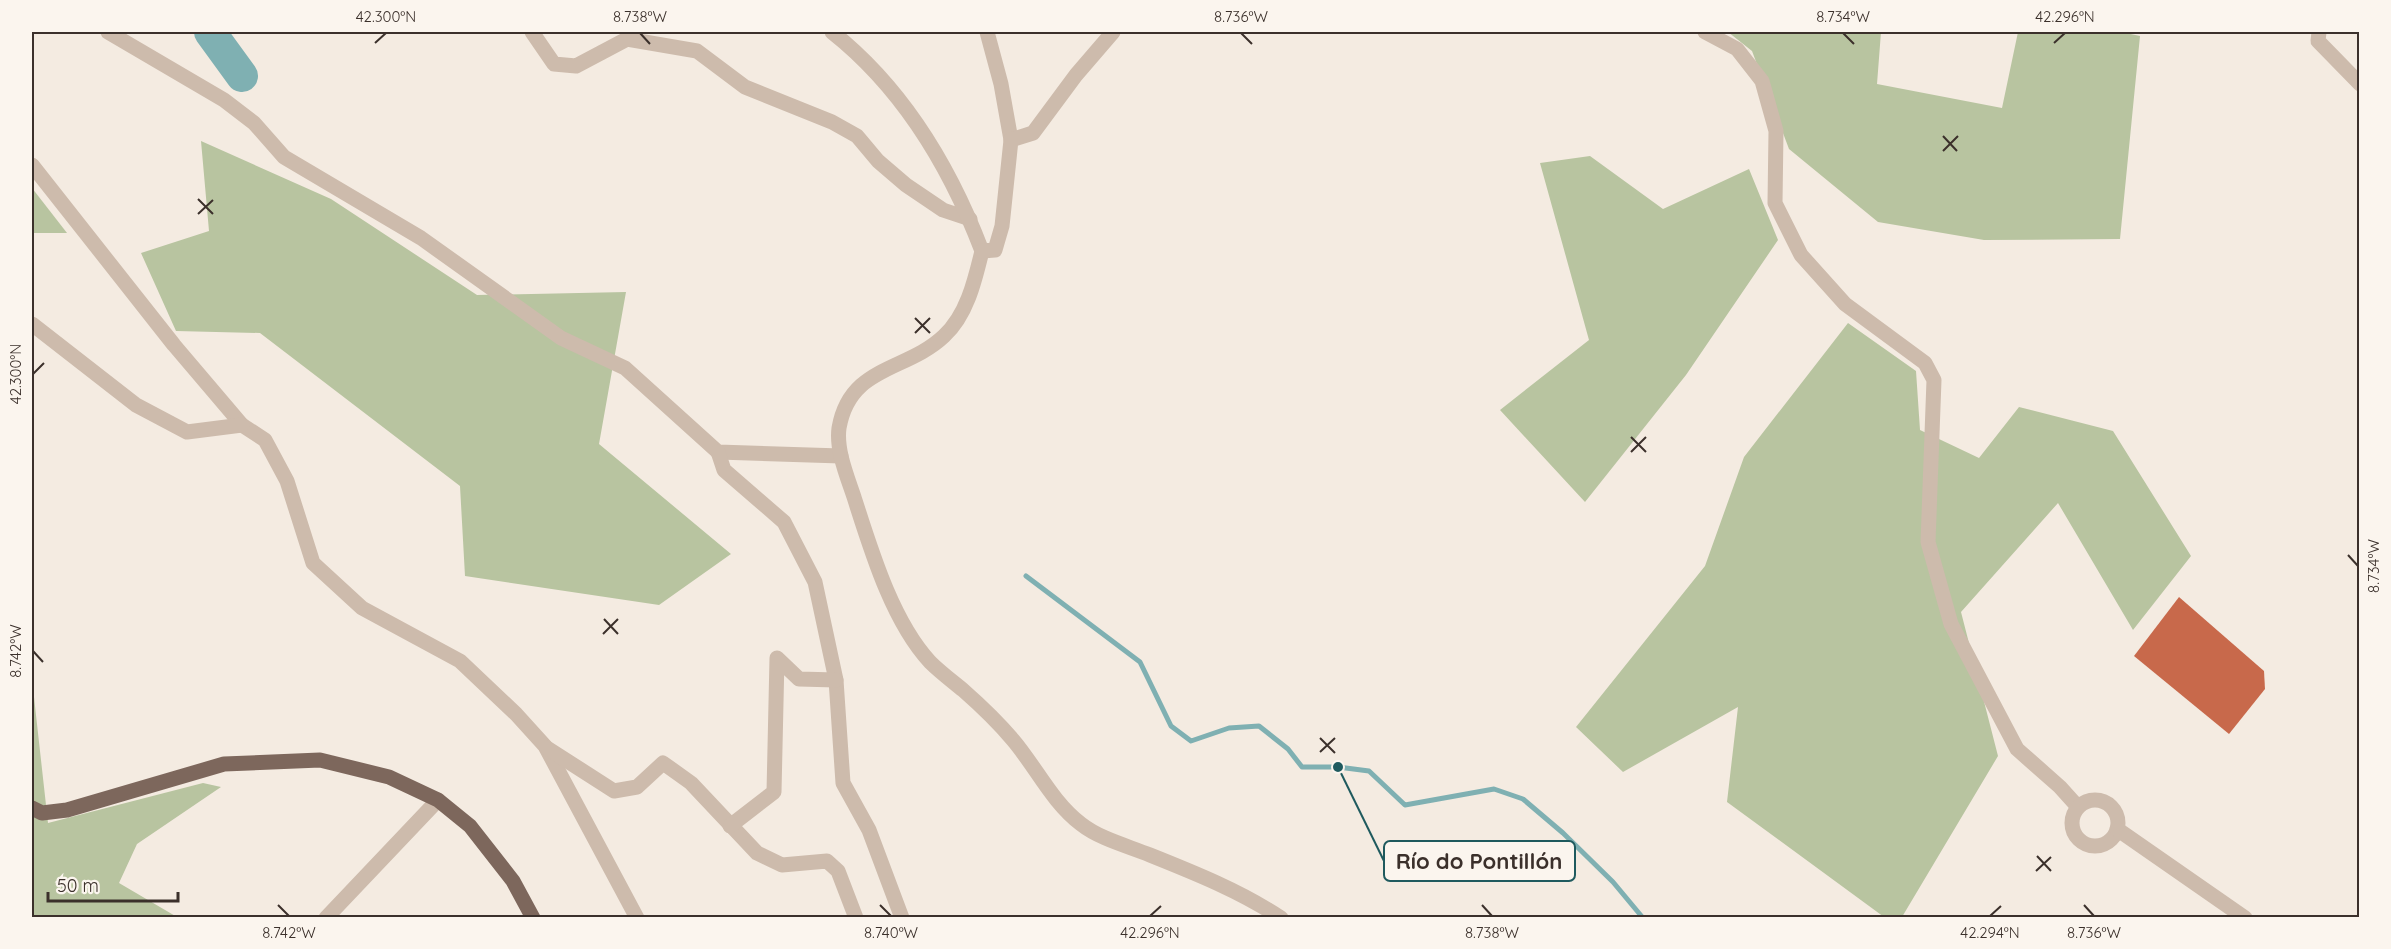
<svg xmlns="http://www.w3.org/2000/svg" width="2391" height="949" font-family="Quicksand,sans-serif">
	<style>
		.green { fill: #b8c4a0 }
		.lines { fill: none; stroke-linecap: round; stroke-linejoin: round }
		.stream { stroke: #7fb0b2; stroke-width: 5 }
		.river { stroke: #7fb0b2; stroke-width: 32 }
		.building { fill: #c8694b }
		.minor { stroke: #cdbbac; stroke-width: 15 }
		.major { stroke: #7d675c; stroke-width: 15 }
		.ticks { fill: none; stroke: #3b302b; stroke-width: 2 }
		.leader { fill: none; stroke: #1f5a5e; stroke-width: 2 }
		.callout-dot { fill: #1f5a5e; stroke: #fbf5ee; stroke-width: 2 }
		.callout { fill: #fbf5ee; stroke: #1f5a5e; stroke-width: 2 }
		.callout-label { font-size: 22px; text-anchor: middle; font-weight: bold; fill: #3b302b }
		.neatline { fill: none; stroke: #3b302b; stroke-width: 2 }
		.ticks-label { font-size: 15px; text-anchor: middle; fill: #3b302b }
	</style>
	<rect width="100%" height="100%" fill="#f4ebe1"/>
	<g class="green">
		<polygon points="1728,32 1881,32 1877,84 2002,108 2018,32 2121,32 2140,36 2120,239 1984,240 1878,222 1789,149 1752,51"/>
		<polygon points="201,141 331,199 477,295 626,292 599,444 731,554 659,605 465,576 460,486 260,333 176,331 141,253 209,231"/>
		<polygon points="1590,156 1663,209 1749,169 1778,240 1686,375 1585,502 1500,410 1589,340 1540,163"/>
		<polygon points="32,188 67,233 32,233"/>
		<polygon points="1848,323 1916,371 1920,430 1979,458 2019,407 2113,431 2191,556 2133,630 2058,503 1961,612 1998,756 1902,917 1884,917 1727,802 1738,707 1623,772 1576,727 1705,566 1744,457"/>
		<polygon points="32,679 48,823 203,783 221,787 137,844 119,883 177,917 32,917"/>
	</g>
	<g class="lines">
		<polyline class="stream" points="1026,576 1140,662 1171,726 1191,741 1229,728 1259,726 1288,749 1302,767 1338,767 1369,771 1405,805 1494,789 1523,799 1563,833 1613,882 1643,918"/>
		<polyline class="river" points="210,32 242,76"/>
	</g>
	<polygon class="building" points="2179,597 2264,671 2265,689 2229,734 2134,656"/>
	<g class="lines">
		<g class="minor">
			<polyline points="108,32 224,100 254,123 284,157 421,238 561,338 625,368 718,452 841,456"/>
			<polyline points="532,32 554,64 576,66 627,39 697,51 745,87 832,122 857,136 878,161 906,185 943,210 970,219"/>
			<path d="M832,32C904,89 950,167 982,251C975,280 967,315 944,336C906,372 850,365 839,428C836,450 847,476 854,497C871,550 892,621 930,662C940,672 952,681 963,690C980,705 998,722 1013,740C1036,767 1052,802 1081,824C1100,839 1128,846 1150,855C1195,873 1240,891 1281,918"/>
			<polyline points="987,32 1001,84 1011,140"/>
			<polyline points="1705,32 1737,49 1762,81 1776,131 1775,203 1801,255 1845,304 1925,363 1934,380 1928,542 1951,624 2017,749 2060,787 2078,807"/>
			<polyline points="2319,32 2318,41 2360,84"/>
			<polyline points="32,165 174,345 242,425 265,440 287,481 313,563 362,608 460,661 516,714 545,746 637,918"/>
			<polyline points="982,251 995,250 1002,226 1011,140 1033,133 1076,75 1113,32"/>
			<polyline points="32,324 136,405 187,432 242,425"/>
			<polyline points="718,452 724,470 784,522 815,582 836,680 843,783 869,830 902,918"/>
			<polyline points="547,748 614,791 637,787 663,763 691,783 757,853 782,865 827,861 838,871 856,918"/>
			<circle cx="2095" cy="823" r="23"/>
			<polyline points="730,826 774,792 777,658 799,679 836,680"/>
			<polyline points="2117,829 2245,918"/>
			<polyline points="326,918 438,800"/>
		</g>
		<polyline class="major" points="32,808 42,813 67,810 224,764 320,760 389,777 438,800 470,826 513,881 533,918"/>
	</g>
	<path class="ticks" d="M640,33L650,44M1241,33L1252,44M1843,33L1854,44M375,43L386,33M2054,43L2065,33M1943,136L1957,151M1943,151L1958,136M198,199L213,214M198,214L213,200M915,318L930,333M915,333L930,318M33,374L44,363M1631,437L1646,452M1631,452L1646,437M2348,555L2358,566M604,619L618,634M603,634L618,619M33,651L43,662M1320,738L1335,753M1320,752L1335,738M2037,856L2051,871M2036,871L2051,857M278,905L289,916M880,905L891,916M1482,905L1492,916M2084,905L2094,916M1150,916L1161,906M1990,916L2001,906"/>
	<path class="leader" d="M1338 767L1384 861"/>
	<circle class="callout-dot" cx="1338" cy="767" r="6"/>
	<rect class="callout" x="1384" y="841" width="191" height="40" rx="6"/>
	<g class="callout-label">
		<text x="1479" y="869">Río do Pontillón</text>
	</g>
	<rect width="2391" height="949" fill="none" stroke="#fbf5ee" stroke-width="66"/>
	<path d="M48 892v9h130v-9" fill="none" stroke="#3b302b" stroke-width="3"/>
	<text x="57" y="892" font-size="18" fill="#3b302b" stroke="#fbf5ee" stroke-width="4.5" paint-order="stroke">50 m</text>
	<rect x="33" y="33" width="2325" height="883" class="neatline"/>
	<g class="ticks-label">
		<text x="386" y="22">42.300°N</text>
		<text x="640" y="22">8.738°W</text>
		<text x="1241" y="22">8.736°W</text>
		<text x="1843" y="22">8.734°W</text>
		<text x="2065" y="22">42.296°N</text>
		<text transform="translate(16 374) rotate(-90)" y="5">42.300°N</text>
		<text transform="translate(2374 566) rotate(-90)" y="5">8.734°W</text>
		<text transform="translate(16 651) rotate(-90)" y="5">8.742°W</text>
		<text x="289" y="938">8.742°W</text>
		<text x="891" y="938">8.740°W</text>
		<text x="1150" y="938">42.296°N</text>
		<text x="1492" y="938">8.738°W</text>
		<text x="1990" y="938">42.294°N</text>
		<text x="2094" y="938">8.736°W</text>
	</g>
</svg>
